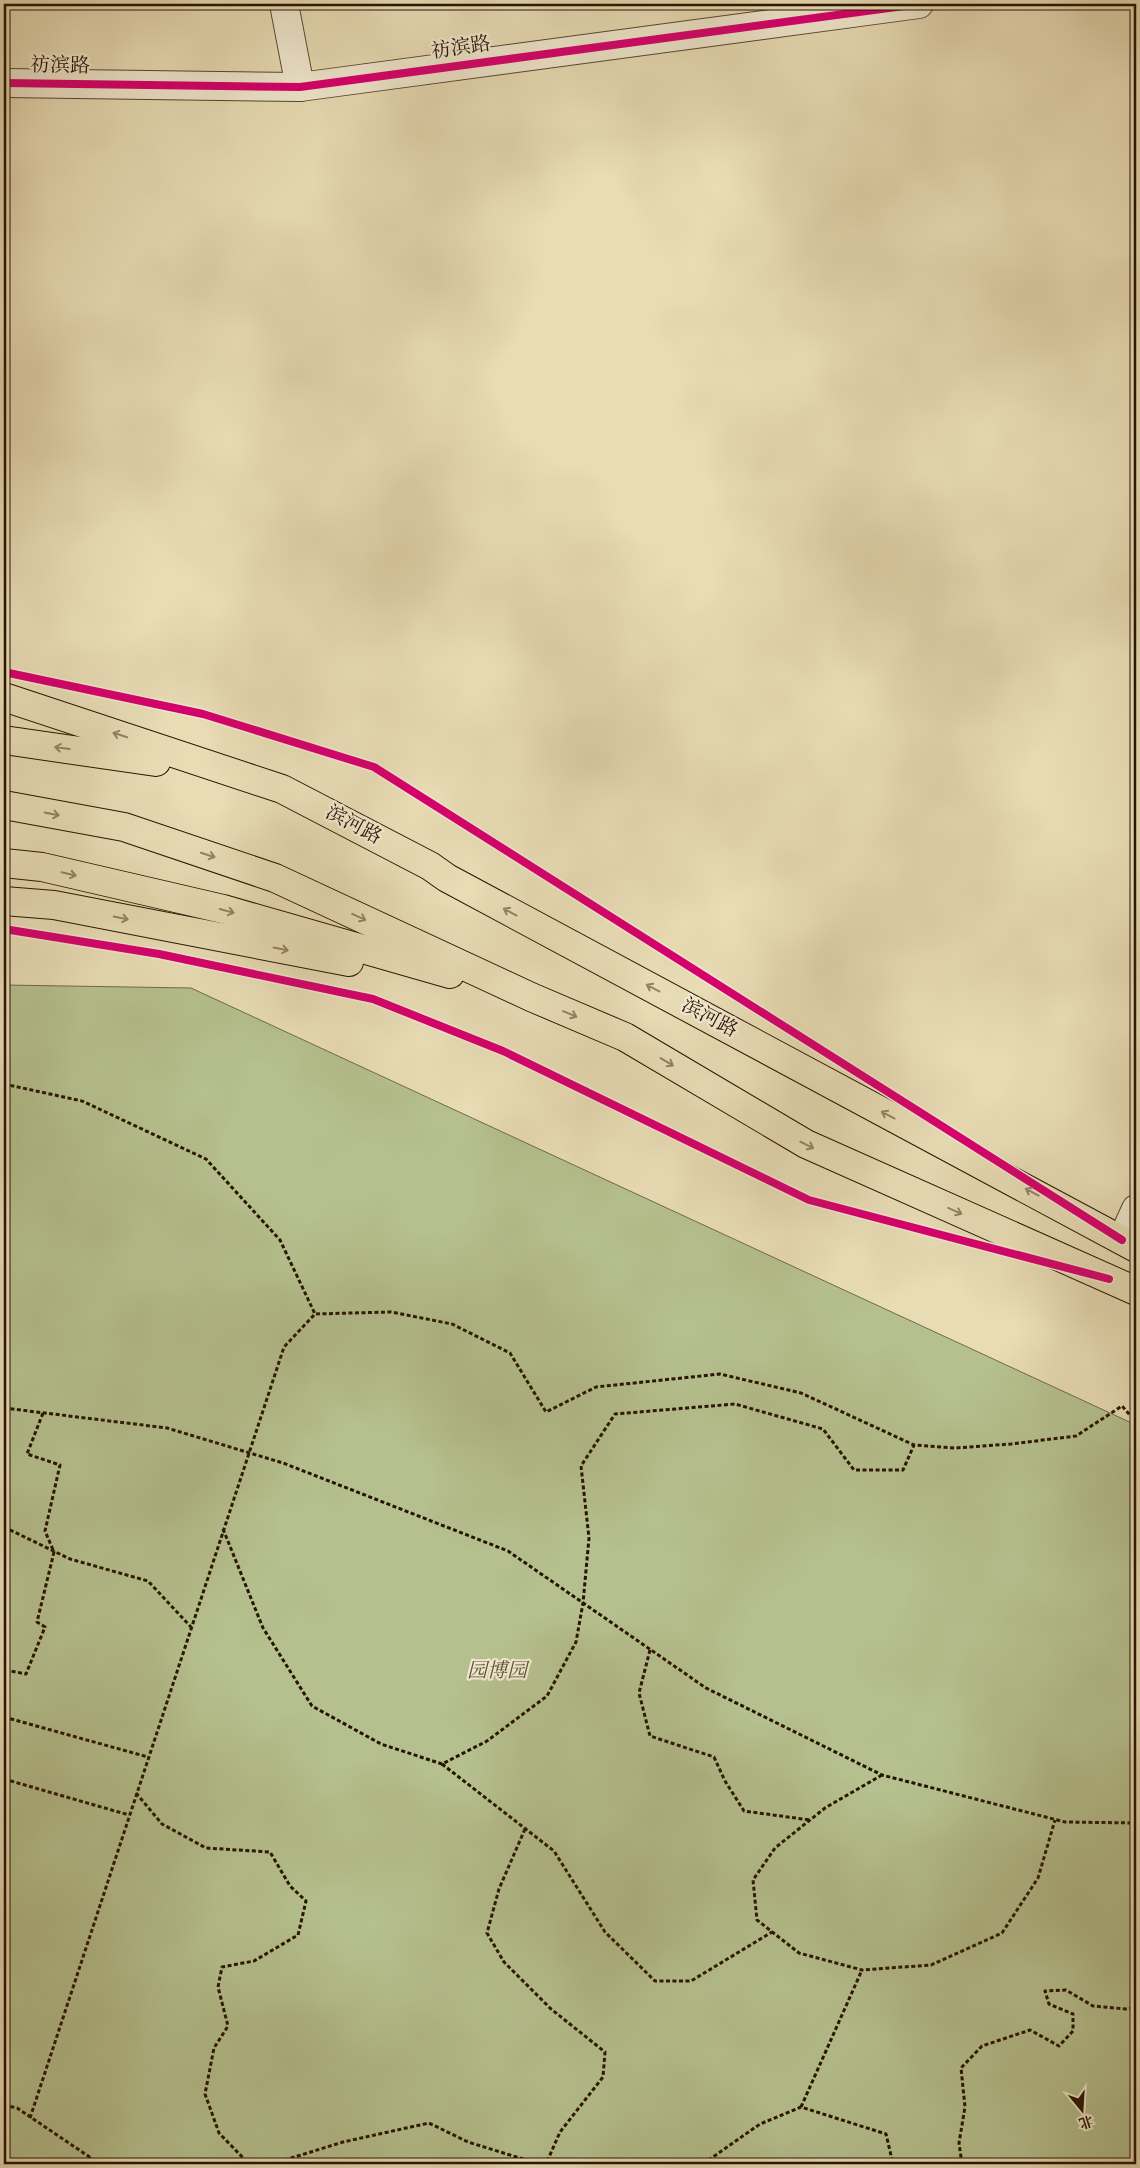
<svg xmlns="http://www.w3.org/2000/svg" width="1140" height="2168" font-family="'Sorts Mill Goudy','Noto Serif SC',serif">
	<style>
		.green { fill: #b5c08e; stroke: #6e6a48 }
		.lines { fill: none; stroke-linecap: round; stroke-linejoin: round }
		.street-casing { stroke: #57452f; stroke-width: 30 }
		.primary-casing { stroke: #271302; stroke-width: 30 }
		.path { stroke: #271302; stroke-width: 3; stroke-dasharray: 4 2.5; stroke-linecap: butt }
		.street { stroke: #f0e8cf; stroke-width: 28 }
		.primary { stroke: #e8dcb5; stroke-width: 28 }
		.cycleway-casing { stroke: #f0e8cf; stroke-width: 11 }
		.cycleway { stroke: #d6006c; stroke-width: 8 }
		.oneway { stroke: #918264 }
		.labels { text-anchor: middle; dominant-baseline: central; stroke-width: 4.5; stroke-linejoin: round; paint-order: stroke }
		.street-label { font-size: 20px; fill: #271302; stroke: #f0e8cf }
		.park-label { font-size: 20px; font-style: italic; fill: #595033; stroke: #f0e8cf }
	</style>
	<rect width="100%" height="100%" fill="#e8dcb5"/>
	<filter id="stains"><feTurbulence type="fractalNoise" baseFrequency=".004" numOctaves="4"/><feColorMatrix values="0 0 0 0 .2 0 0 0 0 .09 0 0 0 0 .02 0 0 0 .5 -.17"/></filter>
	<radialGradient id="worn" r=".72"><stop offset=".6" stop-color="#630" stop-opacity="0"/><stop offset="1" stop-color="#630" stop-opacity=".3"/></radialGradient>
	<polygon class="green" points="4,985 191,988 1136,1425 1136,2164 4,2164"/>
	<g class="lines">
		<g class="street-casing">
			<g id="street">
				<polyline points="284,4 300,87"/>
				<polyline points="4,83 300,87 919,4"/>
				<polyline points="1122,1240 1136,1209"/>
			</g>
		</g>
		<g class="primary-casing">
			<g id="primary">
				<polyline points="4,697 282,789 430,866 447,878 1136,1248"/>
				<polyline points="4,740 156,762"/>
				<polyline points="4,805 124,827 275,878 531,997 625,1037 806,1144 1136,1291"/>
				<polyline points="4,863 42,867 223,909 450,974"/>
				<polyline points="4,901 54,905 349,962"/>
			</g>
		</g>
		<g class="path">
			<polyline points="4,1084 82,1101 206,1159 280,1240 315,1314"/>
			<polyline points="4,1408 167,1428 283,1463 508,1551 706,1688 882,1775 1065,1822 1136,1823"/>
			<polyline points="4,1527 70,1559 148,1581 191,1627"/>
			<polyline points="223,1529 263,1628 312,1706 381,1744 442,1764 487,1741 547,1696 576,1642 583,1603 589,1538 581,1466 615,1414 735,1404 823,1429 854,1470 903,1470 914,1445"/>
			<polyline points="650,1650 639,1693 650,1736 714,1757 725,1781 744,1811 810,1820"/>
			<polyline points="4,1677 6,1670 26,1674 45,1627 37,1622 54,1552 45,1531 60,1465 27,1454 43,1413"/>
			<polyline points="4,1717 148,1757"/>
			<polyline points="442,1764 554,1851 605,1932 655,1981 691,1981 772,1932"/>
			<polyline points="882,1775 825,1808 775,1848 753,1880 757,1920 799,1953 862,1970 931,1965 1002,1933 1038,1878 1055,1820"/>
			<polyline points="4,1779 129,1815"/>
			<polyline points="136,1793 162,1824 206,1848 270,1852 290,1886 306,1901 298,1935 254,1961 222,1967 218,1987 228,2026 214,2048 205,2094 219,2133 249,2164"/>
			<polyline points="525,1829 499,1889 487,1933 504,1962 551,2009 605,2052 603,2077 560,2132 546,2164"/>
			<polyline points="4,2105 17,2108 100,2164"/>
			<polyline points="801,2107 862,1970"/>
			<polyline points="30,2118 284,1347 315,1314 391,1312 452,1324 510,1353 546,1412 596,1387 720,1374 801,1393 914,1445 955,1448 1011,1444 1076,1436 1122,1406 1136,1422"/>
			<polyline points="87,2164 90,2157"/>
			<polyline points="272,2164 343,2142 429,2123 468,2142 539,2164"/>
			<polyline points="703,2164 760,2124 801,2107 886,2134 893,2164"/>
			<polyline points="962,2164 959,2143 965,2107 961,2068 982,2046 1030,2030 1059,2046 1073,2031 1073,2014 1049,2004 1045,1991 1066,1990 1093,2006 1126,2009 1136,2007"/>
		</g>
		<use href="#street" class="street"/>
		<use href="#primary" class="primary"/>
		<g class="cycleway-casing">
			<g id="cycleway">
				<polyline points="4,83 300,87 919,4"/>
				<polyline points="4,672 203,714 374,767 1122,1240"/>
				<polyline points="4,929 159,954 373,999 503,1051 809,1200 1109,1279"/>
			</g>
		</g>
		<use href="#cycleway" class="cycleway"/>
	</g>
	<defs><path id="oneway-shaft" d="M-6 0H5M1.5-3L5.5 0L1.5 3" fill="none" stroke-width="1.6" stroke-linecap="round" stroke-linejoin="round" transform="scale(1.25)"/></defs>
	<g class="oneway">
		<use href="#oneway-shaft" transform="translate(120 735) rotate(-162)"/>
		<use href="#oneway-shaft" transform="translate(62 748) rotate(-172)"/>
		<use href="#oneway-shaft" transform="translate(52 814) rotate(11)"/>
		<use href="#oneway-shaft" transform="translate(208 855) rotate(18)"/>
		<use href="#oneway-shaft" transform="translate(69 874) rotate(13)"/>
		<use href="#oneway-shaft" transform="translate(227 911) rotate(15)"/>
		<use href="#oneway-shaft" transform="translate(510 912) rotate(-152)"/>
		<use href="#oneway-shaft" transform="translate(359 917) rotate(25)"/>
		<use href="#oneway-shaft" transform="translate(121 918) rotate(11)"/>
		<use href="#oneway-shaft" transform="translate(281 949) rotate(11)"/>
		<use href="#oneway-shaft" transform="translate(653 988) rotate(-152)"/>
		<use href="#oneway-shaft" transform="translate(570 1014) rotate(23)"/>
		<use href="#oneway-shaft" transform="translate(667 1062) rotate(31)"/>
		<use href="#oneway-shaft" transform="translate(888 1115) rotate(-152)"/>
		<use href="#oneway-shaft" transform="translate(807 1145) rotate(27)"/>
		<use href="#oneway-shaft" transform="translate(1032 1192) rotate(-152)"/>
		<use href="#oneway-shaft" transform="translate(955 1211) rotate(24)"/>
	</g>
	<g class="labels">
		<g class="street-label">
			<text transform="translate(461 49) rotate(-8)">祊滨路</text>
			<text transform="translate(60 67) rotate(1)">祊滨路</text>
			<text transform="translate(353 826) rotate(28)">滨河路</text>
			<text transform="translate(709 1019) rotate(28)">滨河路</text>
		</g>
		<g class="park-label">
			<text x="497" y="1672">园博园</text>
		</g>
	</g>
	<rect width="1140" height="2168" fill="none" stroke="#e8dcb5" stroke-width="20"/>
	<rect x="5" y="5" width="1130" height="2158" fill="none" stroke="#271302" stroke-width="2.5"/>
	<rect x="10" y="10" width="1120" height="2148" fill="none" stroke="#271302"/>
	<g transform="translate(1082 2110) rotate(162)" stroke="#f0e8cf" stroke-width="4" paint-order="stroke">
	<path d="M0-4L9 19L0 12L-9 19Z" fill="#271302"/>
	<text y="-8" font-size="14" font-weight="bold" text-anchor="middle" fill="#271302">北</text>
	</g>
	<rect width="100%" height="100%" filter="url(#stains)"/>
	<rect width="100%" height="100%" fill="url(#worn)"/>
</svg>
